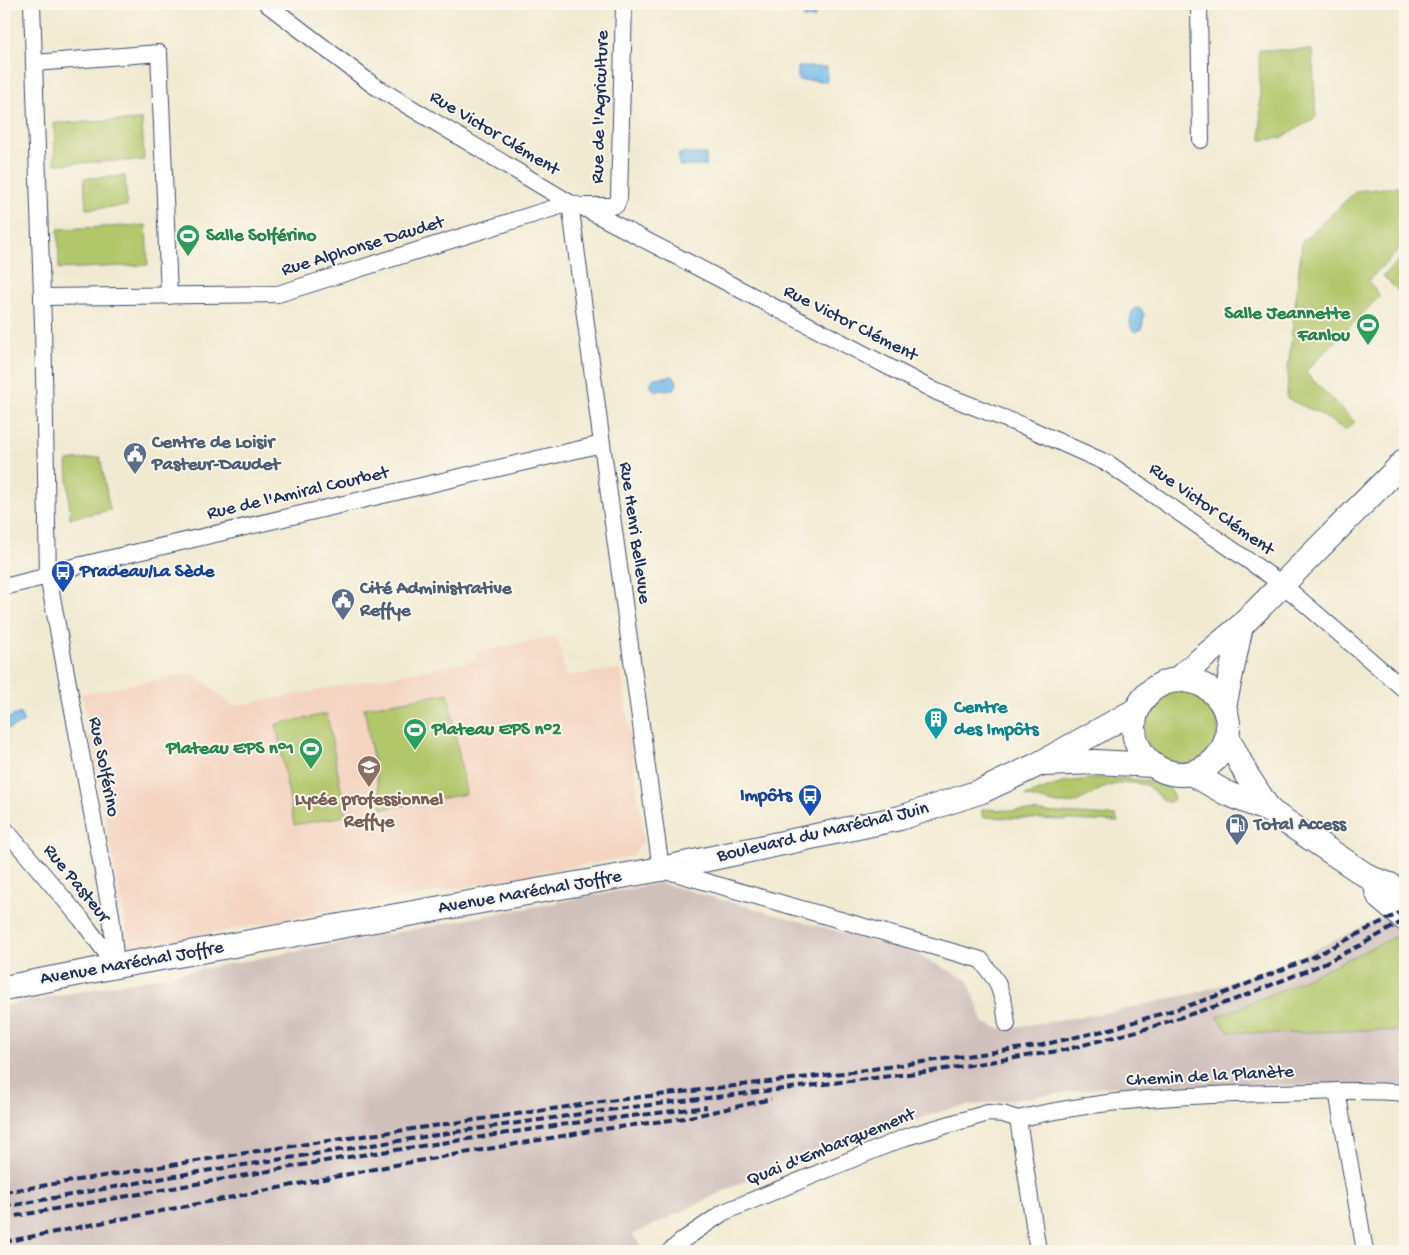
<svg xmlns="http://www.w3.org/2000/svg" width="1409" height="1255" font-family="'Gochi Hand',sans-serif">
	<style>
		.built { fill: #f4d3c0 }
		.industrial { fill: #d0c0bc }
		.green { fill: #b2c66a; stroke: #667a64 }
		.water { fill: #72b9e9; stroke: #4674a4 }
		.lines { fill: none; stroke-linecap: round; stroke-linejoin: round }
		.street-casing { stroke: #3b4b6f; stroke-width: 18 }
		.secondary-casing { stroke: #3b4b6f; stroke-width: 26 }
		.street { stroke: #fff; stroke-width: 16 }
		.secondary { stroke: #fff; stroke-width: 24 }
		.rail { stroke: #1b2f5e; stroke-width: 4; stroke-dasharray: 8 4; stroke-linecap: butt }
		.labels { text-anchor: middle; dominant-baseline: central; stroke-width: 4; stroke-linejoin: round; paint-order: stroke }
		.street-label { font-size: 19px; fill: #1b2f5e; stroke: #fbf7ec }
		.leisure-label { font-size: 19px; font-weight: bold; fill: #27864d; stroke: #fbf7ec; text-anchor: start }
		.service-label { font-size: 19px; font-weight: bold; fill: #4e5e75; stroke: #fbf7ec; text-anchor: start }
		.transit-label { font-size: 19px; font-weight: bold; fill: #164399; stroke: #fbf7ec; text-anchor: start }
		.culture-label { font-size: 19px; font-weight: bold; fill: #0d838f; stroke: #fbf7ec; text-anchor: start }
		.education-label { font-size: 19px; font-weight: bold; fill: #785e54; stroke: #fbf7ec }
	</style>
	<rect width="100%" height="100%" fill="#fbf7ec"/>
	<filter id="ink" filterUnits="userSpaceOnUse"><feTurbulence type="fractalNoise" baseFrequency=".02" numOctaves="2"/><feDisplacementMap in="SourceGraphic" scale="10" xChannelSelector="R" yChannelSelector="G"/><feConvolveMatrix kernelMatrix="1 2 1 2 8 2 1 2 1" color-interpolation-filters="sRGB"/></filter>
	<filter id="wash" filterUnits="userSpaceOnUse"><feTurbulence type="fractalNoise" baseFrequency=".0096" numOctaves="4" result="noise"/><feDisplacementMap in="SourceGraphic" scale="20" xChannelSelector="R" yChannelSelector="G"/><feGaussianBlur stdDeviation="1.12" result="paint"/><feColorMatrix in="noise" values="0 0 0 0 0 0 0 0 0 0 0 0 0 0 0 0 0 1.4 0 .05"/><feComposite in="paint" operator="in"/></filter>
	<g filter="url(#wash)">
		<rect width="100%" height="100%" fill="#f1ead2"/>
		<polygon class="built" points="553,637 558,639 565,676 621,669 644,840 632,856 130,948 82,694 193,673 233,706 477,660 476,652"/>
		<polygon class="industrial" points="660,883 912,952 968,980 984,1023 1002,1029 1117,1011 1199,992 1289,962 1376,920 1405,904 1405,932 1286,988 1217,1017 1229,1032 1273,1034 1363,1030 1405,1031 1405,1086 1222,1085 1105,1087 952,1108 782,1163 633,1235 645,1251 4,1251 4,1006"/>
		<g class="green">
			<polygon points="1259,50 1312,50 1316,117 1281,138 1261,140"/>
			<polygon points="142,120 144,160 55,164 54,123"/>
			<polygon points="125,176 127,206 86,209 84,178"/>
			<polygon points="1405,186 1405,243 1368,281 1380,296 1305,372 1355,422 1345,430 1317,412 1287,399 1288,369 1302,242 1356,191"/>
			<polygon points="146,225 148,265 59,269 58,229"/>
			<polygon points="1405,254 1405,298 1383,276"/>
			<polygon points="100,457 110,510 70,518 67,461"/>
			<circle cx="1181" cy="727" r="37"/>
			<polygon points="448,693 466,794 382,809 364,708"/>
			<polygon points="327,714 346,816 294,825 276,724"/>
			<path d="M1097,778C1112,778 1154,779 1166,786C1170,788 1173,794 1174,799L1170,802H1166L1146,785L1134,783H1120L1103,788L1075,803L1058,804L1025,796L1065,782Z"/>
			<polygon points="982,809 1116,816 1118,822 982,817"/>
			<polygon points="1403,933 1405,935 1405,1031 1363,1030 1273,1034 1229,1032 1217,1017 1286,988"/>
		</g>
		<g class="water">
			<rect x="804" y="4" width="11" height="14"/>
			<polygon points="798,67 827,67 827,81 798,80"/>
			<polygon points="685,151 688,154 706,154 706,166 679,166 679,154 682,154"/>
			<path d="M1135,308L1141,309L1144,314L1142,329L1135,332C1128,328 1129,314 1135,308Z"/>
			<polygon points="672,376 676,379 677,384 674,389 656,391 651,387 651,382 654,378"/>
			<polygon points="20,713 24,722 4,731 4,720"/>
		</g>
	</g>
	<g filter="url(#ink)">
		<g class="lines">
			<g class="street-casing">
				<g id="street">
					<polyline points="32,4 43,324 48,576 111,915 116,966"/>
					<polyline points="267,4 373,85 570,203 580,206 937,392 1026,427 1109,464 1282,584 1405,690"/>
					<polyline points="1199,4 1201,140"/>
					<polyline points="35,63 159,53 169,296"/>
					<polyline points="570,203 602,444 661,869 981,960 997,982 1004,1003 1007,1024"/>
					<polyline points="584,206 612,206 616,205 619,198 624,4"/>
					<polyline points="42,297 278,294 570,203"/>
					<polyline points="4,587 48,576 69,568 602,444"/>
					<polyline points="4,828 81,919 116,966"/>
					<polyline points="1337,1091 1365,1251"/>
					<path d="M1018,1119C1101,1099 1187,1095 1272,1093C1316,1092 1361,1089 1405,1093"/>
					<polyline points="1018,1119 1038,1251"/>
					<polyline points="670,1251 683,1240 724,1212 906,1137 988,1113 1003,1114 1018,1119"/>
				</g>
			</g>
			<g class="secondary-casing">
				<g id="secondary">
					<polyline points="1176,680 1241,626 1405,461"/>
					<circle cx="1181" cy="727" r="47"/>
					<polyline points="1224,707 1241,626"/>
					<polyline points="1227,736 1246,774 1270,811"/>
					<polyline points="1043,764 1096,762 1153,765"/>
					<polyline points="1191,773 1226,793 1270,811 1370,878 1390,885 1405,899"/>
					<polyline points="1377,891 1380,898 1405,919"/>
					<polyline points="4,988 116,966 661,869 900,818 982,791 1037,765 1138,709"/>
				</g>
			</g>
			<use href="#street" class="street"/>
			<use href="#secondary" class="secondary"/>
			<g class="rail">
				<polyline points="4,1192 258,1151 608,1101 851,1072 1037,1046 1107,1030 1187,1006 1225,993 1313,957 1405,910"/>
				<polyline points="4,1207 186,1174 462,1131 616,1109 933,1071 1064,1050 1145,1029 1231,1001 1318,966 1361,945 1405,920"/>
				<polyline points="4,1218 342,1158 574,1123 707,1107"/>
				<polyline points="4,1242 395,1165 597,1130 685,1118 771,1099"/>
			</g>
		</g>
	</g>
	<defs>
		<g id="stadium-pin" transform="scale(1.25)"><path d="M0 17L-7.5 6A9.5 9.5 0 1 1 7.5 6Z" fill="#2e9e5b" stroke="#fbf7ec"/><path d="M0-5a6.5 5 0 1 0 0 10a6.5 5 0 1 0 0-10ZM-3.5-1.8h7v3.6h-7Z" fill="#fff"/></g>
		<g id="civic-pin" transform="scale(1.25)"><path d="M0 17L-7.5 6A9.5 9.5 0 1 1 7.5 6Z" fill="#5c6f8a" stroke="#fbf7ec"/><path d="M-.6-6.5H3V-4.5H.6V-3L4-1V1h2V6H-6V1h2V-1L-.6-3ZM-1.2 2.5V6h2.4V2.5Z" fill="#fff"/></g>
		<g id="bus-pin" transform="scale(1.25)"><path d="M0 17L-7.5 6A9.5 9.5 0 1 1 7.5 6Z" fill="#1a4fb4" stroke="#fbf7ec"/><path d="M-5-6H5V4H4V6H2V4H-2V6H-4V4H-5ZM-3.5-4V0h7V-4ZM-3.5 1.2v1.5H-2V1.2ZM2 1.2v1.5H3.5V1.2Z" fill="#fff"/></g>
		<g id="building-pin" transform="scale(1.25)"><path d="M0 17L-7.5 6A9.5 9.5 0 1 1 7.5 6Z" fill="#0f9aa8" stroke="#fbf7ec"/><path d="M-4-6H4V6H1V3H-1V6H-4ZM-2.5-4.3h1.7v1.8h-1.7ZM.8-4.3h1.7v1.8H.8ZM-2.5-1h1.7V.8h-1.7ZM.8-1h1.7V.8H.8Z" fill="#fff"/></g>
		<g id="school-pin" transform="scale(1.25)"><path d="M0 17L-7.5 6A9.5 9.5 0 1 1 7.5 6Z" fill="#8d6e63" stroke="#fbf7ec"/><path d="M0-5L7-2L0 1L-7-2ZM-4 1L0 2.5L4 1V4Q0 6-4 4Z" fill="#fff"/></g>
		<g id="fuel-pin" transform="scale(1.25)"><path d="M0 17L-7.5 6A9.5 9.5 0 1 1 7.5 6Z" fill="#5c6f8a" stroke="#fbf7ec"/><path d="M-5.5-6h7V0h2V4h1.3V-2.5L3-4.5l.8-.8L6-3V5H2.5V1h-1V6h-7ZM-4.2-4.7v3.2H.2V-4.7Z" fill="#fff"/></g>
	</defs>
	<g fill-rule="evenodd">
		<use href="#stadium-pin" x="188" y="236"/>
		<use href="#stadium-pin" x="1368" y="325"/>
		<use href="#civic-pin" x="135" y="454"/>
		<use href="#bus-pin" x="63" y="572"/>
		<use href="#civic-pin" x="343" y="600"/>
		<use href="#building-pin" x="936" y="719"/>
		<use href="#stadium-pin" x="415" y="730"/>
		<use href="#stadium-pin" x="311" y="749"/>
		<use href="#school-pin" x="369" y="767"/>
		<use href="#bus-pin" x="810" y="796"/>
		<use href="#fuel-pin" x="1237" y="825"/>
	</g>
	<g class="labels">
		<g class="street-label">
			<text transform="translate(601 107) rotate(-88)">Rue de l'Agriculture</text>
			<text transform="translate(494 134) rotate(31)">Rue Victor Clément</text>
			<text transform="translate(363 247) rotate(-17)">Rue Alphonse Daudet</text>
			<text transform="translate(850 324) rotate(27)">Rue Victor Clément</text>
			<text transform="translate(298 494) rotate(-13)">Rue de l'Amiral Courbet</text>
			<text transform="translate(1211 510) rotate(35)">Rue Victor Clément</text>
			<text transform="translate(634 533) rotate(82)">Rue Henri Bellevue</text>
			<text transform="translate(103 767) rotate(79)">Rue Solférino</text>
			<text transform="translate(823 833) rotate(-13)">Boulevard du Maréchal Juin</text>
			<text transform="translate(76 884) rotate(51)">Rue Pasteur</text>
			<text transform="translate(530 893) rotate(-10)">Avenue Maréchal Joffre</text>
			<text transform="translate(132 964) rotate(-10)">Avenue Maréchal Joffre</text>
			<text transform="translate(1210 1077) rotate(-3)">Chemin de la Planète</text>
			<text transform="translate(831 1148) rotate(-22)">Quai d'Embarquement</text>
		</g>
		<g class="leisure-label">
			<text x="206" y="236">Salle Solférino</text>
			<text x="1350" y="314" text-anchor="end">Salle Jeannette<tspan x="1350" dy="22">Fanlou</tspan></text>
			<text x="432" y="730">Plateau EPS n°2</text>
			<text x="294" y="749" text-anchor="end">Plateau EPS n°1</text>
		</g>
		<g class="service-label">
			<text x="152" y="443">Centre de Loisir<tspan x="152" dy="22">Pasteur-Daudet</tspan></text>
			<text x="360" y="589">Cité Administrative<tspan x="360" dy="22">Reffye</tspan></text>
			<text x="1254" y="825">Total Access</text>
		</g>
		<g class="transit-label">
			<text x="80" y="572">Pradeau/La Sède</text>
			<text x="792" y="796" text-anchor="end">Impôts</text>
		</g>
		<g class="culture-label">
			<text x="954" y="708">Centre<tspan x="954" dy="22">des Impôts</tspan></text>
		</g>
		<g class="education-label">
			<text x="369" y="800">Lycée professionnel<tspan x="369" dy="22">Reffye</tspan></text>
		</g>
	</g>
	<rect width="1409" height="1255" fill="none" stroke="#fbf7ec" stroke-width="20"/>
</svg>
